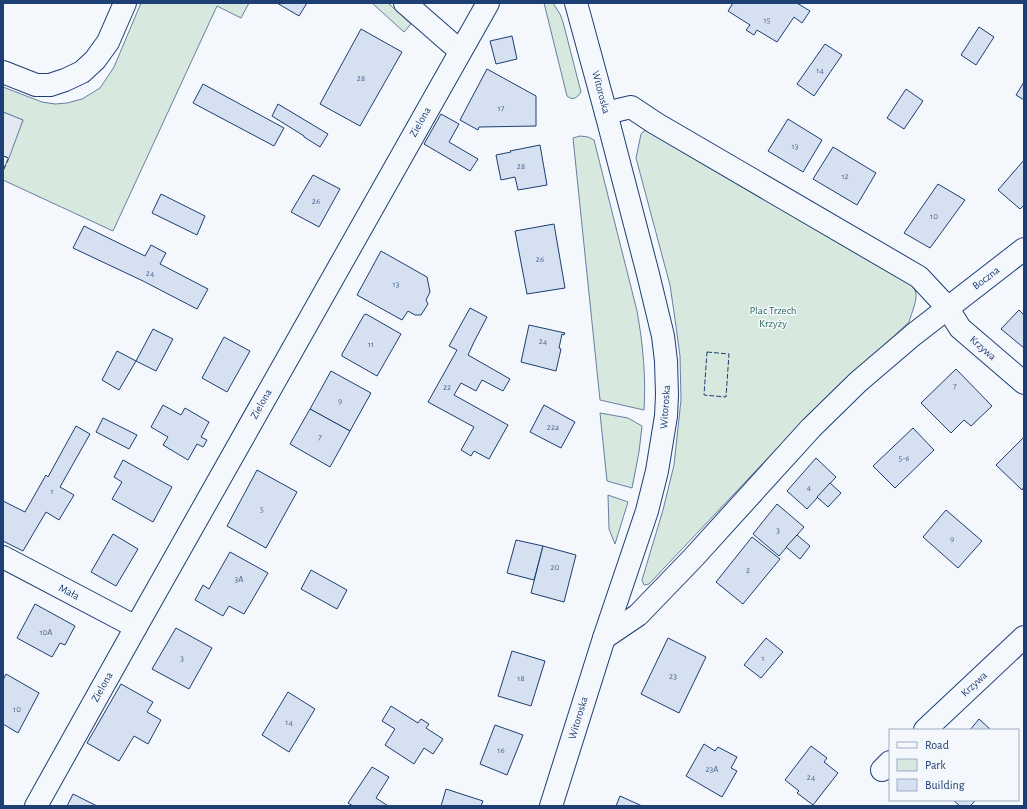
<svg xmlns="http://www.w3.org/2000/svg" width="1027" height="809" font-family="'Alegreya Sans',sans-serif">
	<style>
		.green { fill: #d7e8df; stroke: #687fa3 }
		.parking { fill: #e3e8f0; stroke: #687fa3 }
		.building { fill: #d5e0f0; stroke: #1d3f73 }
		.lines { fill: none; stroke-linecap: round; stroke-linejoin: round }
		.street-casing { stroke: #1d3f73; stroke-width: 24 }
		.secondary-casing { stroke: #1d3f73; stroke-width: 24 }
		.street { stroke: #f4f7fb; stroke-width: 22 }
		.secondary { stroke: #f4f7fb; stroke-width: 22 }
		.fence { stroke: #1d3f73; stroke-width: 1; stroke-dasharray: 5 2; stroke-linecap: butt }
		.labels { text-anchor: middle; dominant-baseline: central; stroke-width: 3; stroke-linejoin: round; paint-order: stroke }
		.number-label { font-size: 9px; fill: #4b6792 }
		.street-label { font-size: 11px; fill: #1d3f73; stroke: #f4f7fb }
		.park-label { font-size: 11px; fill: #2c6c60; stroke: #f4f7fb }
	</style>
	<rect width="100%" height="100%" fill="#f4f7fb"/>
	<g class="green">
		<polygon points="141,3 249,3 241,18 217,6 113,231 3,180 3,171 23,120 3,112 3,87 42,102 55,104 67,103 82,99 100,88 114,67"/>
		<polygon points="372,3 388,3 411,24 404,32"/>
		<path d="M544,3H553L560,14L563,22L581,92C577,98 573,101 567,96Z"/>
		<path d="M649,130L911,285C913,287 914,288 915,290C919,298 911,314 909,322L799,425L649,584L644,585L642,580L663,510L674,465L681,400L680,356L675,319L670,285L636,158L641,134L644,131Z"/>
		<path d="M580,136L588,137L594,140L637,311C643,344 646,377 644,410L600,400L573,138Z"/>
		<polygon points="600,413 628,418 642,426 639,452 632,488 607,481"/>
		<polygon points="608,495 628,502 615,544 609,529"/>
	</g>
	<polygon class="parking" points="3,112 23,120 9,158 3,156"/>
	<g class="building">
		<polygon points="277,3 307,3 299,16"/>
		<polygon points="733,3 797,3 810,11 802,23 794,17 777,42 757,30 754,35 746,30 750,25 728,11"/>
		<polygon points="979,27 994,37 976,65 961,55"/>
		<polygon points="361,29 402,52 360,126 320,104"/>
		<polygon points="512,36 517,59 496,64 490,41"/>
		<polygon points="825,44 842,55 814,96 797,84"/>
		<polygon points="487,69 536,96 536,126 479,127 478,130 460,120"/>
		<polygon points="1024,82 1024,100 1016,95"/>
		<polygon points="203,84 284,128 274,146 193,103"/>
		<polygon points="906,89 923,101 904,129 887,118"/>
		<polygon points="278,104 328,134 320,147 304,137 304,136 272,116"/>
		<polygon points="441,114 459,124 449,142 478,159 470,171 424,144"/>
		<polygon points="788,119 822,140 803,172 768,151"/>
		<polygon points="540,145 547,185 518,190 515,177 501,180 496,155 511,152 510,151"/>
		<polygon points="833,147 876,173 857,205 813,179"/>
		<polygon points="1024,160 1024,205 1020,209 998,190"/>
		<polygon points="313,175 340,189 319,227 291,212"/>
		<polygon points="938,184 965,200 930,248 904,233"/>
		<polygon points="161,194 205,216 197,235 152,213"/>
		<polygon points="554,224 565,288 527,294 515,231"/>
		<polygon points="84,226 145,256 151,245 166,253 160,264 208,289 197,309 143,281 73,248"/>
		<polygon points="381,251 427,277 430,292 426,300 428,304 421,315 415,315 408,311 402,320 357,295"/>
		<polygon points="470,308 487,317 474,342 468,355 510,379 503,391 482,380 476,391 461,383 454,395 508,425 489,459 474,451 471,456 461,450 474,427 428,402 457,350 449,346"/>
		<polygon points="1019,310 1024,315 1024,348 1001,329"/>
		<polygon points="366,314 401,334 377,376 342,356 342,354 364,315"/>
		<polygon points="529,325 565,333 564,335 562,334 559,348 561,349 556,371 521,362"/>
		<polygon points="153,329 173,339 156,371 136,361"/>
		<polygon points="224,337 250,351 227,392 202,378"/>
		<polygon points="117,351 136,361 119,390 102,380"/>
		<polygon points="956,369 992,406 971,426 964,420 951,433 921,403"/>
		<polygon points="331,371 371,393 350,431 310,409"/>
		<polygon points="163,405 181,415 185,408 209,422 201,437 207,440 203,447 197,444 188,460 163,445 168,437 151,427"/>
		<polygon points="544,405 575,422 561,448 530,432"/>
		<polygon points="310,409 350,431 330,467 290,444"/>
		<polygon points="103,418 137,435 129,449 96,432"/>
		<polygon points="76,426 90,434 60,487 74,495 59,520 46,512 23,551 3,541 3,501 25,512 46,475 48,477"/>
		<polygon points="913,428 934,450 895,488 873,466"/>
		<polygon points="1024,437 1024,487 1022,490 996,465"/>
		<polygon points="816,458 836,477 807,509 787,491"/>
		<polygon points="123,460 172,487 153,522 112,499 122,482 114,477"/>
		<polygon points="257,470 297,492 266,548 227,526"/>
		<polygon points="830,483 841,493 828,507 817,497"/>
		<polygon points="777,504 804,527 779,556 753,534"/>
		<polygon points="946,510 982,541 958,568 923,537"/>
		<polygon points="113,534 138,549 116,586 91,572"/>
		<polygon points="797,535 810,546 800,559 786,547"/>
		<polygon points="752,537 780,559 743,604 716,582"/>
		<polygon points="516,540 543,546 534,580 507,573"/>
		<polygon points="543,546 576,555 564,602 531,593"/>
		<polygon points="230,552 268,573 244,614 229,606 223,616 195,600 203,585 209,589"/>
		<polygon points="311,570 347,590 337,609 301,589"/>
		<polygon points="35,604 75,626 65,645 60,643 52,657 17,638"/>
		<polygon points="176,628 212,648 189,689 152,669"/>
		<polygon points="668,638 706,657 679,713 641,694"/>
		<polygon points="766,638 783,652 761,678 744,665"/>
		<polygon points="512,651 545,661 531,706 498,696"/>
		<polygon points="6,674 39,693 18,733 3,724 3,680"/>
		<polygon points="121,684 153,702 147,712 161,720 148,744 134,736 119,761 87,743"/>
		<polygon points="288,692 315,709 289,752 262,735"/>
		<polygon points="391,706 418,723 421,719 429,724 426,728 443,739 433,754 424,748 414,764 385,745 395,729 382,721"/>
		<polygon points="979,719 991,730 970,730"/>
		<polygon points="495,725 523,735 507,775 480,764"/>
		<polygon points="704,744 715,751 718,747 737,757 731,768 737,771 722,797 686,776"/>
		<polygon points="811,746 827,758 824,762 838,773 813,805 797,793 799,791 785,780"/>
		<polygon points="372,767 389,777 376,798 388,806 353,806 348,803"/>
		<polygon points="446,789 483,801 481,806 441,806"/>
		<polygon points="73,794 97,806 67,806"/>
		<polygon points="620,796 642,806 616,806"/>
		<polygon points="953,800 976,800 970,806 960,806"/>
	</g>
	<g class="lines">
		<g class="street-casing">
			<g id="street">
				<polyline points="405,3 460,51"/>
				<polyline points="3,72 36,85 50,85 65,80 82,72 95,60 108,42 125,3"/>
				<polyline points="606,113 631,107 655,123 919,277 947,307 960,328 1024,383"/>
				<polyline points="3,557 136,627"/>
				<polyline points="604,638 638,615 693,558 811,428 858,382 913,335 1024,249"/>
				<polyline points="925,730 1024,637"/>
				<polyline points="882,770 890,762"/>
				<polyline points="36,806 136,627 488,3"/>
			</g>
		</g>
		<g class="secondary-casing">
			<polyline id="secondary" points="551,806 604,638 647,511 657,471 666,416 667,395 666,361 663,336 648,274 606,113 576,3"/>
		</g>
		<use href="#street" class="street"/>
		<use href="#secondary" class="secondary"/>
		<g class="fence">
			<polyline points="3,156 9,158 3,171"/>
			<polygon points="707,352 729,354 726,397 704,395"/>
		</g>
	</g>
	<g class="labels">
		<g class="number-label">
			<text x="767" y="20">15</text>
			<text x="820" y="70">14</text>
			<text x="361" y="78">28</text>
			<text x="501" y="108">17</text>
			<text x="795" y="146">13</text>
			<text x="521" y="166">28</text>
			<text x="845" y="176">12</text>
			<text x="316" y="201">26</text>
			<text x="934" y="216">10</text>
			<text x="540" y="259">26</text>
			<text x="150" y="273">24</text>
			<text x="396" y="284">13</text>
			<text x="543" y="341">24</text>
			<text x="371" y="344">11</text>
			<text x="955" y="386">7</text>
			<text x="447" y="387">22</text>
			<text x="340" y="401">9</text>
			<text x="553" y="427">22a</text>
			<text x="320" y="437">7</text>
			<text x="904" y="458">5-6</text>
			<text x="809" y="487">4</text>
			<text x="52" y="491">1</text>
			<text x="262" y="509">5</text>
			<text x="778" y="530">3</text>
			<text x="952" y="539">9</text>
			<text x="555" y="567">20</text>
			<text x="748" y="570">2</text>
			<text x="239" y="579">3A</text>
			<text x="46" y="632">10A</text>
			<text x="182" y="658">3</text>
			<text x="763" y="658">1</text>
			<text x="673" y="676">23</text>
			<text x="521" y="678">18</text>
			<text x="17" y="709">10</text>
			<text x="289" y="722">14</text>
			<text x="501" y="750">16</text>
			<text x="712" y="769">23A</text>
			<text x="811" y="777">24</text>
		</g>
		<g class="street-label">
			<text transform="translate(601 92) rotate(75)">Witoroska</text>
			<text transform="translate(420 122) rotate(-61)">Zielona</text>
			<text transform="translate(986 278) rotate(-37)">Boczna</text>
			<text transform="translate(983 348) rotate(41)">Krzywa</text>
			<text transform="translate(261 404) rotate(-61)">Zielona</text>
			<text transform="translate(665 407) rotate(-86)">Witoroska</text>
			<text transform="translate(69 592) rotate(27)">Mała</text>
			<text transform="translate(974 684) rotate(-43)">Krzywa</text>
			<text transform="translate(102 687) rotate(-61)">Zielona</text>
			<text transform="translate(578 718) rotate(-73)">Witoroska</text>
		</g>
		<g class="park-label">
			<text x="773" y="310">Plac Trzech<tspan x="773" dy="13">Krzyży</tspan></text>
		</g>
	</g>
	<rect width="1027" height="809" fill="none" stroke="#1d3f73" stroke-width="8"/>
	<rect x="889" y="729" width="130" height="72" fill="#f4f7fb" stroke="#9eadc5"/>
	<rect x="897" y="742" width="20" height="6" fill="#f4f7fb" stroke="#9eadc5"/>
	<text x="925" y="749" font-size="12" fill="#1d3f73">Road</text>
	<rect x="897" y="759" width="20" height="12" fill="#d7e8df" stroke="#9eadc5"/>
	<text x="925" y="769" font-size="12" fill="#1d3f73">Park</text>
	<rect x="897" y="779" width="20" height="12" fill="#d5e0f0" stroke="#9eadc5"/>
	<text x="925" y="789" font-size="12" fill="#1d3f73">Building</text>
</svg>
